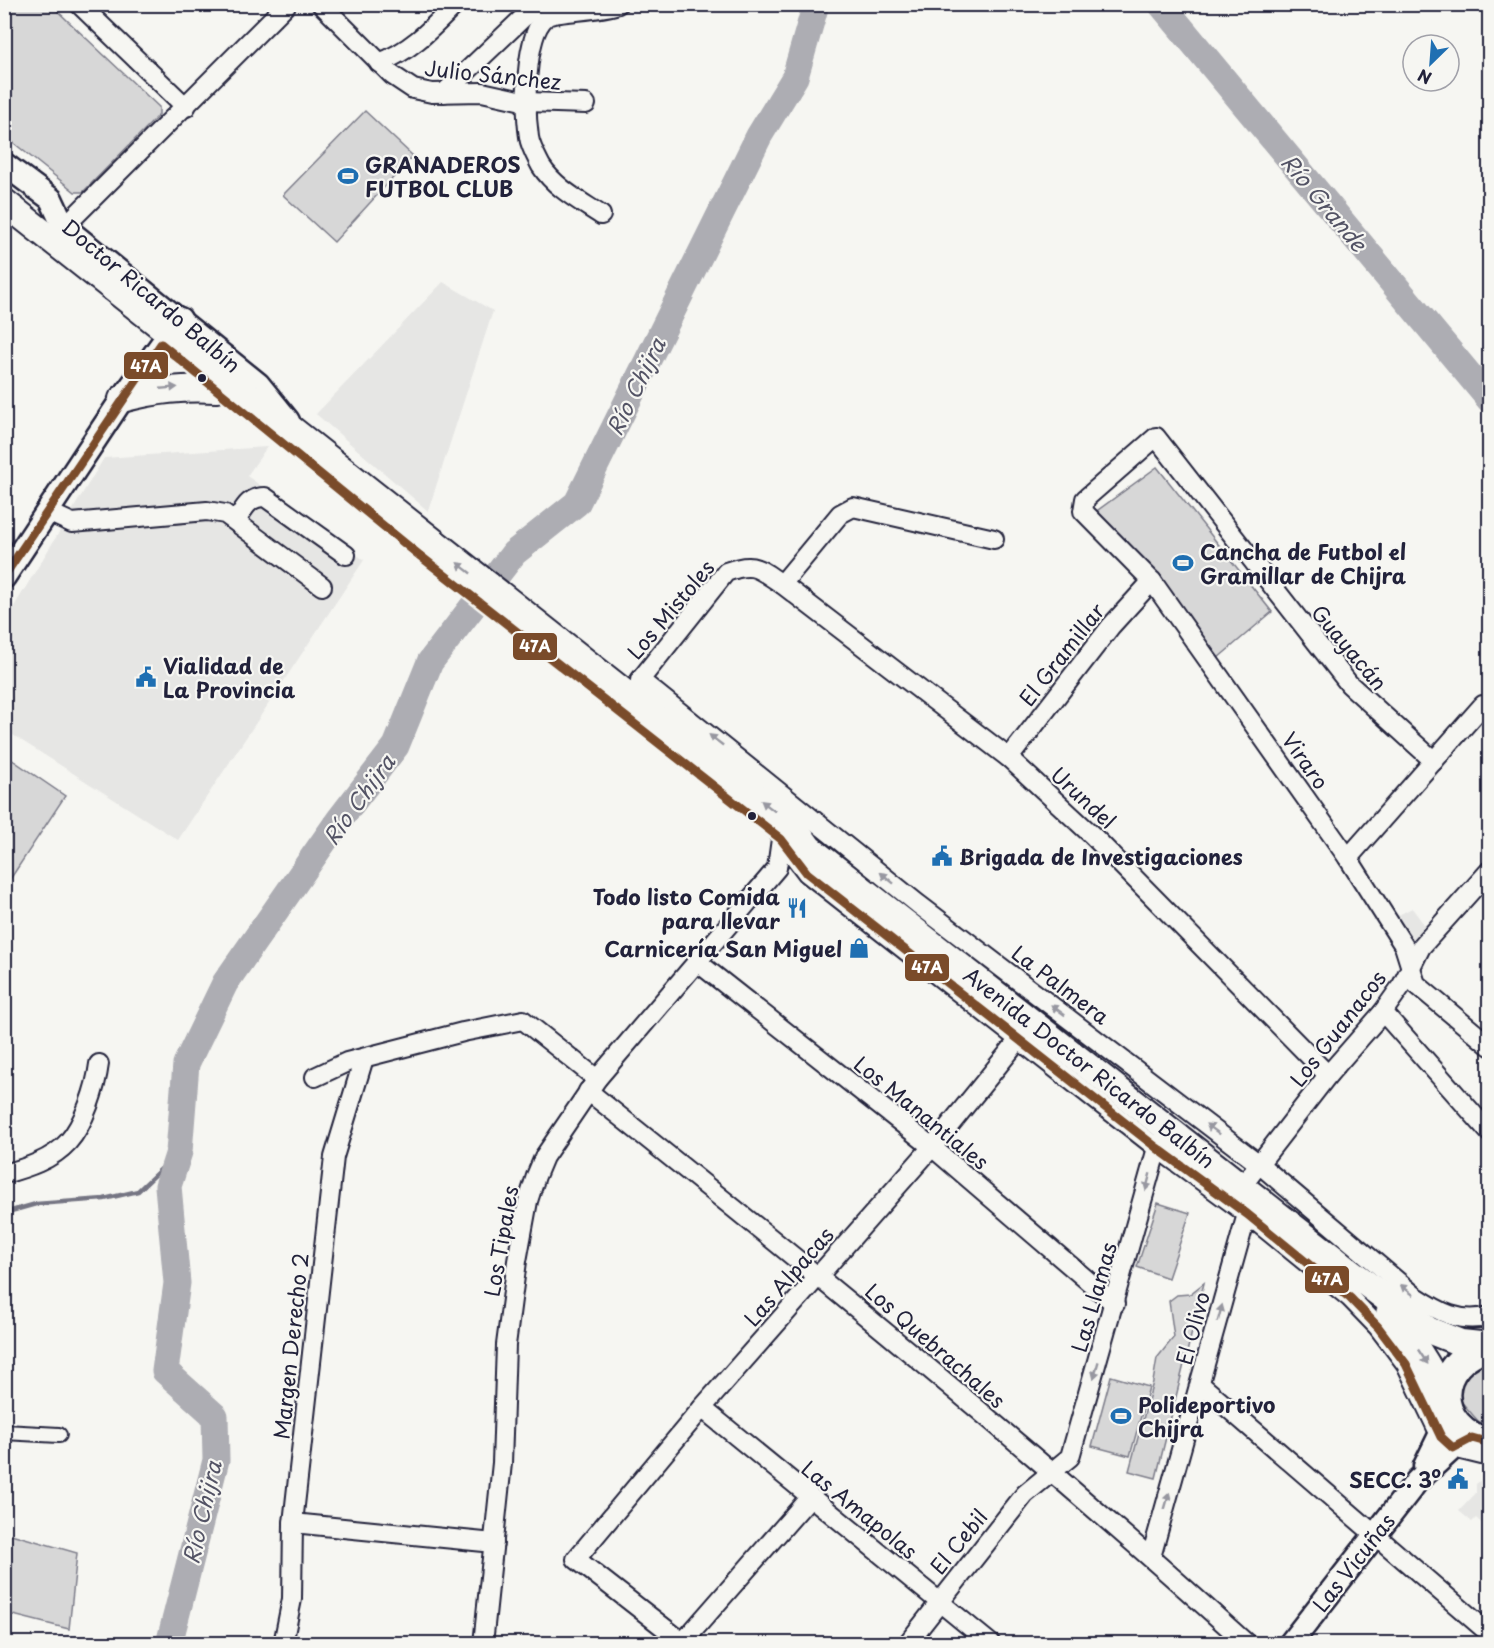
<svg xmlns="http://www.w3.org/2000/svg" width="1494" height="1648" font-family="'Playpen Sans',sans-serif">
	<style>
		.built { fill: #e6e6e4 }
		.green { fill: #d7d7d7; stroke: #7c7c89; stroke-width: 1.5 }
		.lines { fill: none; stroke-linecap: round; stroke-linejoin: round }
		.stream { stroke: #757583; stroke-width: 4.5 }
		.river { stroke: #adadb3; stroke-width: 27 }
		.pedestrian-casing { stroke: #22223b; stroke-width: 18 }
		.minor-casing { stroke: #22223b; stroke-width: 22 }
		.tertiary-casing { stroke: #22223b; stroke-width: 27 }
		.secondary-casing { stroke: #22223b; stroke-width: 30 }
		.primary-casing { stroke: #22223b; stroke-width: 33 }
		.pedestrian { stroke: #f6f6f2; stroke-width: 14 }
		.minor { stroke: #f6f6f2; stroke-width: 18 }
		.tertiary { stroke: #f6f6f2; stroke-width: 22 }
		.secondary { stroke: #f6f6f2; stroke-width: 26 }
		.primary { stroke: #f6f6f2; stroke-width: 28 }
		.bus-1-casing { stroke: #f6f6f2; stroke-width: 14 }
		.bus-1 { stroke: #7a4b2a; stroke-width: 9 }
		.oneway { fill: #9797a0 }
		.bus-dot { fill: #22223b; stroke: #f6f6f2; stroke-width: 2 }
		.labels { text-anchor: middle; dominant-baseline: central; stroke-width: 4.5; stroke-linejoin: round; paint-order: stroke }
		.street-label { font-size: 21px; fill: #22223b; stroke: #f6f6f2 }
		.poi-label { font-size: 21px; font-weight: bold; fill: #22223b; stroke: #f6f6f2; text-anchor: start }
		.water-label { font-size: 22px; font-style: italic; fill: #535365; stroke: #f6f6f2 }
		.line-badge { stroke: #f6f6f2; stroke-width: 2 }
		.badge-label { font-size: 16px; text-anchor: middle; font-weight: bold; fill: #fff }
	</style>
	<rect width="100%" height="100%" fill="#f6f6f2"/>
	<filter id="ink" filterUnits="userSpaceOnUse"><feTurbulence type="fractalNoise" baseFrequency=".0167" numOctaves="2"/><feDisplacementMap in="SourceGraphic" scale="12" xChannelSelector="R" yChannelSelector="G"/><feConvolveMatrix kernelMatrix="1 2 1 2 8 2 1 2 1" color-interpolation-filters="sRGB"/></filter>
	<g filter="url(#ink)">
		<g class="built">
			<polygon points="443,282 493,311 428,511 316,414"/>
			<polygon points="267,447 247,476 364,560 178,840 5,730 4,623 104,458"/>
			<polygon points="1412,908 1428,930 1409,941 1393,918"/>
			<polygon points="1489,1474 1490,1474 1489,1530 1476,1518 1472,1522 1459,1511 1476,1493 1476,1484"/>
		</g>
		<g class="green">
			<polygon points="7,4 51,5 159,107 159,115 83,192 75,192 5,136"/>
			<polygon points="365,111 413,156 334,242 283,195"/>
			<polygon points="1157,467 1272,612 1211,664 1094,513"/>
			<polygon points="5,755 65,796 5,887"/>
			<polygon points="1158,1203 1190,1213 1168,1278 1137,1267"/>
			<polygon points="1204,1283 1156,1478 1129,1471 1153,1382 1157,1358 1174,1337 1169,1301 1177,1295 1190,1294"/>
			<polygon points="1489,1358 1489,1427 1478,1421 1458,1398 1459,1376"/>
			<polygon points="1111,1376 1149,1387 1130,1456 1092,1446"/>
			<polygon points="4,1532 77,1553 69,1629 5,1613"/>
		</g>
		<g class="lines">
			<polyline class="stream" points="4,1213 36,1204 104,1199 138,1191 179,1152"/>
			<g class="river">
				<polyline points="1161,4 1490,400"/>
				<polyline points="169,1644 216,1460 215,1416 165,1371 177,1283 168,1186 179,1152 186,1064 225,983 339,820 396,746 430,662 514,553 577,503 759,136 795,77 816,4"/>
			</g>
			<g class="pedestrian-casing">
				<polyline id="pedestrian" points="4,1432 59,1435"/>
			</g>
			<g class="minor-casing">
				<g id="minor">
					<polyline points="79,4 186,107"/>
					<polyline points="321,4 392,75 413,89 432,93 482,92 527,102 586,104"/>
					<path d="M379,63C411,51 432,28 456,4"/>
					<polyline points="444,93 528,13 532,4"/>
					<path d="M601,215C580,201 555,188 541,166C537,158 530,146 529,137C525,110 524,35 546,17C554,11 601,11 618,4"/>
					<polyline points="64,227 287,4"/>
					<polyline points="48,512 72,523 207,511 225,514 322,586"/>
					<path d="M236,521C244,509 248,497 265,497L346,555"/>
					<path d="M994,539L853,507L840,514L782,584C758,569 755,561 726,572L640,680L918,904L1259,1164L1415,1296C1439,1312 1460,1324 1490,1316"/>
					<polyline points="782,584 1009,758 1093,836 1328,1075"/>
					<polyline points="1009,758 1111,626 1152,581"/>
					<polyline points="1434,761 1349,684 1156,437 1085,499 1083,511 1152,581 1348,858 1404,946 1416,984 1490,1046"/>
					<polyline points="781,839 807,873 1157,1148 1247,1214 1350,1298 1378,1327 1406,1364 1441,1437 1453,1448 1490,1457"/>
					<polyline points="1348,858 1483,705"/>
					<polyline points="696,961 932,1147 1115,1304"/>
					<polyline points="1383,1012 1490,1133"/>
					<polyline points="315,1077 347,1062 463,1032 523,1020 597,1079"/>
					<path d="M588,1091C812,1270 1034,1451 1247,1644"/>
					<path d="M4,1174C26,1168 52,1160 68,1142C84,1124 96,1088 99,1064"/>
					<polyline points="1242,1186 1328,1075 1383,1012 1402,985 1421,947 1490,870"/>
					<polyline points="1200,1384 1490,1634"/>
					<polyline points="702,1408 991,1644"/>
					<polyline points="293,1523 494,1543"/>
					<polyline points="1151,1557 1247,1214"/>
					<polyline points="683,1642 810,1497"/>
					<polyline points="283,1644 292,1599 293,1523 334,1157 364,1058"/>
					<polyline points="483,1644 502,1463 506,1345 517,1261 528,1201 536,1176 544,1157 597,1079 777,868 781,839 786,834"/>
					<polyline points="685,1644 576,1559 702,1408 932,1147 1026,1031"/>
					<polyline points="907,1644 1025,1494 1070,1457 1157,1148 1163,1140"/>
				</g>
			</g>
			<g class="tertiary-casing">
				<g id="tertiary">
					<polyline points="4,164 51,199 64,227 258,384 288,421"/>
					<polyline points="4,577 122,399 180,319"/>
					<polyline points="1425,1466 1450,1415"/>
					<polyline points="1290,1644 1417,1481 1453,1448 1472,1438"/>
				</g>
			</g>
			<g class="secondary-casing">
				<g id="secondary">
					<polyline points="4,202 793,826 809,848 1343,1266 1428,1330 1461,1343 1490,1346"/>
					<path d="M122,399C156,390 183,387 217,389"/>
					<path d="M1389,1314C1414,1340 1431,1369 1446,1402"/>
				</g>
			</g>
			<g class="primary-casing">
				<path id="primary" d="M1490,1346C1431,1360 1430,1429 1490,1443"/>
			</g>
			<use href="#pedestrian" class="pedestrian"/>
			<use href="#minor" class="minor"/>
			<use href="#tertiary" class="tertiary"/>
			<use href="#secondary" class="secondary"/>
			<use href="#primary" class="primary"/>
			<g class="bus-1-casing">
				<polyline id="bus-1" points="4,576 161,344 419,555 781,839 807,873 1157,1148 1247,1214 1350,1298 1378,1327 1406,1364 1441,1437 1453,1448 1472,1438 1490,1443"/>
			</g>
			<use href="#bus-1" class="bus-1"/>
		</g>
		<defs><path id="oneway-solid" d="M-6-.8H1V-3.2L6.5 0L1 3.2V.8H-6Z" transform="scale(1.5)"/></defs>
		<g class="oneway">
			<use href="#oneway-solid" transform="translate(169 388) rotate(-5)"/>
			<use href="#oneway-solid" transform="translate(464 568) rotate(-142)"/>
			<use href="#oneway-solid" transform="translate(716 740) rotate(-142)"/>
			<use href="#oneway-solid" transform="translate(768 806) rotate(-142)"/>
			<use href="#oneway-solid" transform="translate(887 878) rotate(-141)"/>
			<use href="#oneway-solid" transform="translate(1058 1010) rotate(-143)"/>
			<use href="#oneway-solid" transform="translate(1213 1129) rotate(-143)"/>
			<use href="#oneway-solid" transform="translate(1148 1182) rotate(105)"/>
			<use href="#oneway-solid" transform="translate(1407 1290) rotate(-141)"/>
			<use href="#oneway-solid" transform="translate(1220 1313) rotate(-75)"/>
			<use href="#oneway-solid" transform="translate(1423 1357) rotate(56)"/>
			<use href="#oneway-solid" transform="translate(1096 1370) rotate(106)"/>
			<use href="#oneway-solid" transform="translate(1167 1501) rotate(-74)"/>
		</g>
	</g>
	<defs>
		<g id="stadium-bare" transform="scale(1.62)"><path d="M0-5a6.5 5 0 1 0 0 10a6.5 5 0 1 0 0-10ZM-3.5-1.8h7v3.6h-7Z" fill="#1f6fb2" stroke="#f6f6f2" stroke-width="2.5" paint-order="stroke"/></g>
		<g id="civic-bare" transform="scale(1.62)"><path d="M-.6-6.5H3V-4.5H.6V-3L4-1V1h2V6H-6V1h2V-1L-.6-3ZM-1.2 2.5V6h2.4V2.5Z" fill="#1f6fb2" stroke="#f6f6f2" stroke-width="2.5" paint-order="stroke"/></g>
		<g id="restaurant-bare" transform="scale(1.62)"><path d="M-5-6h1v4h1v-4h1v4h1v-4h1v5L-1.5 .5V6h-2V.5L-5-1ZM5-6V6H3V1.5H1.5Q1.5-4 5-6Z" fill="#1f6fb2" stroke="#f6f6f2" stroke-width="2.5" paint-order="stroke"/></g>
		<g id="shop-bare" transform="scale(1.62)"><path d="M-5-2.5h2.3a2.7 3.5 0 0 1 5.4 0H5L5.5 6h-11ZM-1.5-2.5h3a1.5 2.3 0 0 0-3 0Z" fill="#1f6fb2" stroke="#f6f6f2" stroke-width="2.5" paint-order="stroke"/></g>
	</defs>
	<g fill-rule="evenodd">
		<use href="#stadium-bare" x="348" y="176"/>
		<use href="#stadium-bare" x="1183" y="563"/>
		<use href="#civic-bare" x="146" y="677"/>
		<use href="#civic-bare" x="942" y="856"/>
		<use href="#restaurant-bare" x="797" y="908"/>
		<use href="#shop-bare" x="859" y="948"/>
		<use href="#stadium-bare" x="1121" y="1416"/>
		<use href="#civic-bare" x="1458" y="1479"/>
	</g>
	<g class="bus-dot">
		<circle cx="202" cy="378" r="5"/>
		<circle cx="752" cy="816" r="5"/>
	</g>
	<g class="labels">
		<g class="street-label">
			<text transform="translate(493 74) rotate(6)">Julio Sánchez</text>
			<text transform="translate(152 295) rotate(40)">Doctor Ricardo Balbín</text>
			<text transform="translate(670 609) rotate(-50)">Los Mistoles</text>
			<text transform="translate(1350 647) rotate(50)">Guayacán</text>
			<text transform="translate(1061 654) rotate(-52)">El Gramillar</text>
			<text transform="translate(1306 760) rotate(55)">Viraro</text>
			<text transform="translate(1084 797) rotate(43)">Urundel</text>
			<text transform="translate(1061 984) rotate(37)">La Palmera</text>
			<text transform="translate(1337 1028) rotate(-52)">Los Guanacos</text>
			<text transform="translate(1090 1067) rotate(38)">Avenida Doctor Ricardo Balbín</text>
			<text transform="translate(922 1112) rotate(39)">Los Manantiales</text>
			<text transform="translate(500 1241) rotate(-80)">Los Tipales</text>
			<text transform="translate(788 1276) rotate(-49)">Las Alpacas</text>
			<text transform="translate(1093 1297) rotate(-74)">Las Llamas</text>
			<text transform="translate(1192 1328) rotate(-75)">El Olivo</text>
			<text transform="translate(936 1345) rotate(41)">Los Quebrachales</text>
			<text transform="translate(290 1346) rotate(-84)">Margen Derecho 2</text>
			<text transform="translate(860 1509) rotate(39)">Las Amapolas</text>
			<text transform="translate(958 1541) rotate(-51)">El Cebil</text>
			<text transform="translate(1353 1562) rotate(-52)">Las Vicuñas</text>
		</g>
		<g class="poi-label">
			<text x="365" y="164">GRANADEROS<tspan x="365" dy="24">FUTBOL CLUB</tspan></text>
			<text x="1200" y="551">Cancha de Futbol el<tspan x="1200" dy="24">Gramillar de Chijra</tspan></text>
			<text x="163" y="665">Vialidad de<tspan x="163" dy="24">La Provincia</tspan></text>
			<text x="959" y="856">Brigada de Investigaciones</text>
			<text x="780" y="896" text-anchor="end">Todo listo Comida<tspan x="780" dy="24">para llevar</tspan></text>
			<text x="842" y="948" text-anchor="end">Carnicería San Miguel</text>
			<text x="1138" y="1404">Polideportivo<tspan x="1138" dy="24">Chijra</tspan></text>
			<text x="1441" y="1479" text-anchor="end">SECC. 3º</text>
		</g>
		<g class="water-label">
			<text transform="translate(1325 202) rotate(50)">Río Grande</text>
			<text transform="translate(635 386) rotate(-64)">Río Chijra</text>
			<text transform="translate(358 799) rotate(-54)">Río Chijra</text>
			<text transform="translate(201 1512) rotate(-77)">Río Chijra</text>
		</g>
	</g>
	<g class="line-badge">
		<rect x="123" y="351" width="46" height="29" rx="6" fill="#7a4b2a"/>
		<rect x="512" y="632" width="46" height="29" rx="6" fill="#7a4b2a"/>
		<rect x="904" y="953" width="46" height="29" rx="6" fill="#7a4b2a"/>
		<rect x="1304" y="1265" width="46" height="29" rx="6" fill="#7a4b2a"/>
	</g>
	<g class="badge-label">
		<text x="146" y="372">47A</text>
		<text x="535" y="652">47A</text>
		<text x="927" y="973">47A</text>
		<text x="1327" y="1285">47A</text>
	</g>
	<rect width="1494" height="1648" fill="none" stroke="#f6f6f2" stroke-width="24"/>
	<rect x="12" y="12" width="1470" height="1624" fill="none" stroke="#22223b" stroke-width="2" filter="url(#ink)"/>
	<g transform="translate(1431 63) rotate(205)"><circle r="28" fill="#f6f6f2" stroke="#a1a1a9" stroke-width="1.5"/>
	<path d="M0-4.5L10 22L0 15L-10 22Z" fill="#1f6fb2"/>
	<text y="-9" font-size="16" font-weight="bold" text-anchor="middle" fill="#22223b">N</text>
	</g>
</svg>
